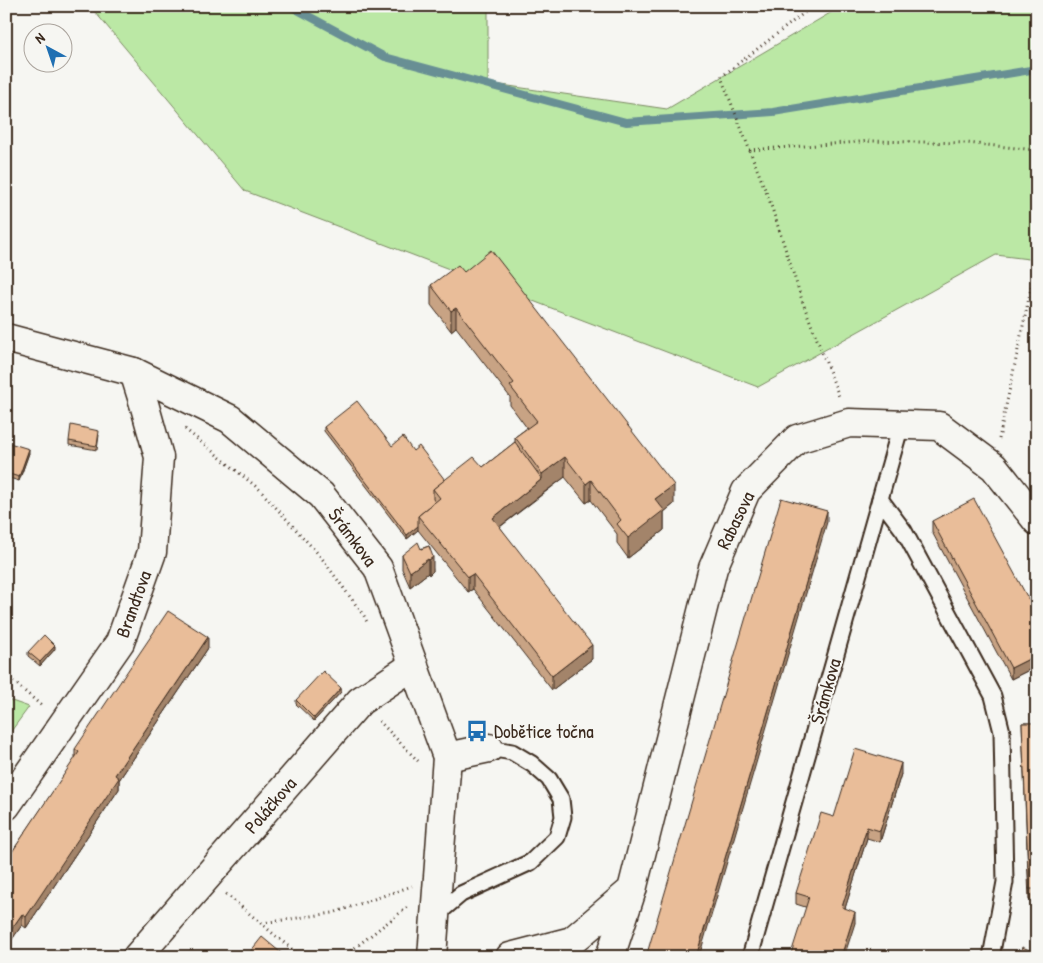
<svg xmlns="http://www.w3.org/2000/svg" width="1043" height="963" font-family="'Patrick Hand',sans-serif">
	<style>
		.green { fill: #bbe8a5; stroke: #7b8962 }
		.lines { fill: none; stroke-linecap: round; stroke-linejoin: round }
		.stream { stroke: #678f94; stroke-width: 8 }
		.service-casing { stroke: #3b2a1e; stroke-width: 19 }
		.minor-casing { stroke: #3b2a1e; stroke-width: 31 }
		.path { stroke: #3b2a1e; stroke-width: 3; stroke-dasharray: 1 4; stroke-linecap: butt }
		.service { stroke: #f6f6f2; stroke-width: 15 }
		.minor { stroke: #f6f6f2; stroke-width: 28 }
		.wall { fill: #c8a384; stroke: #3b2a1e }
		.shaded-wall { fill: #a3846b; stroke: #3b2a1e }
		.building { fill: #e9bd99; stroke: #3b2a1e }
		.labels { text-anchor: middle; dominant-baseline: central; stroke-width: 4; stroke-linejoin: round; paint-order: stroke }
		.street-label { font-size: 19px; fill: #3b2a1e; stroke: #f6f6f2 }
		.poi-label { font-size: 19px; fill: #3b2a1e; stroke: #f6f6f2; text-anchor: start }
	</style>
	<rect width="100%" height="100%" fill="#f6f6f2"/>
	<filter id="ink" filterUnits="userSpaceOnUse"><feTurbulence type="fractalNoise" baseFrequency=".02" numOctaves="2"/><feDisplacementMap in="SourceGraphic" scale="10" xChannelSelector="R" yChannelSelector="G"/><feConvolveMatrix kernelMatrix="1 2 1 2 8 2 1 2 1" color-interpolation-filters="sRGB"/></filter>
	<g filter="url(#ink)">
		<g class="green">
			<polygon points="90,6 488,6 488,83 667,109 842,6 1037,6 1037,260 996,255 758,387 245,191"/>
			<polygon points="6,699 29,707 6,738"/>
		</g>
		<g class="lines">
			<polyline class="stream" points="290,6 385,57 626,122 773,112 1037,69"/>
			<g class="service-casing">
				<g id="service">
					<polyline points="880,499 904,531 993,696 1002,732 1005,882 991,957"/>
					<polyline points="435,916 461,894 531,862 557,837 563,817 561,799 549,779 532,764 512,752 489,748"/>
					<polyline points="750,957 901,425"/>
				</g>
			</g>
			<g class="minor-casing">
				<g id="minor">
					<polyline points="6,338 134,372 230,419 321,495 378,568 447,757 432,957"/>
					<polyline points="447,757 489,748"/>
					<polyline points="6,806 120,642 152,552 159,457 145,407 134,372"/>
					<polyline points="137,957 360,701 414,665"/>
					<polyline points="510,957 572,941 632,890 713,568 746,491 797,439 849,423 939,426 994,467 1037,521"/>
					<polyline points="610,957 632,890"/>
				</g>
			</g>
			<g class="path">
				<polyline points="813,6 721,77 770,202 803,303 840,399"/>
				<polyline points="749,150 872,141 966,143 1037,150"/>
				<polyline points="185,429 259,489 321,557 364,616 368,624"/>
				<polyline points="999,439 1033,279 1037,274"/>
				<polyline points="6,675 43,707"/>
				<polyline points="379,721 418,761"/>
				<polyline points="226,894 301,957"/>
				<polyline points="262,923 333,913 412,886"/>
				<polyline points="343,957 410,905"/>
			</g>
			<use href="#service" class="service"/>
			<use href="#minor" class="minor"/>
		</g>
		<g class="wall">
			<polygon points="464,272 674,504 664,512 664,530 628,558 617,543 617,534 591,500 586,503 565,477 500,527 592,659 552,690 473,589 468,592 418,530 407,539 324,431 324,427 392,446 413,451 445,480 483,467 515,442 515,437 527,428 510,405 510,397 456,327 451,331 431,305 431,285"/>
			<polygon points="99,435 97,450 69,445 69,441"/>
			<polygon points="6,442 29,453 19,481 6,477"/>
			<polygon points="932,521 1037,615 1037,666 1011,679 932,532"/>
			<polygon points="429,546 433,571 429,575 428,573 410,587 402,569 402,555"/>
			<polygon points="208,648 119,780 119,789 26,928 22,925 6,948 6,861 75,759 75,749"/>
			<polygon points="55,649 40,666 28,656 28,652"/>
			<polygon points="341,692 314,721 296,704 296,700"/>
			<polygon points="1022,723 1037,723 1037,900 1029,900"/>
			<polygon points="901,774 880,842 867,838 845,908 855,923 796,904 796,893"/>
		</g>
		<g class="shaded-wall">
			<polygon points="456,308 456,327 451,331 451,311"/>
			<polygon points="29,449 29,453 19,481 19,477"/>
			<polygon points="565,457 565,477 542,494 493,532 493,518 542,479 542,474"/>
			<polygon points="591,480 591,500 586,503 586,484"/>
			<polygon points="674,485 674,504 664,512 664,530 628,558 628,538 655,499"/>
			<polygon points="827,511 827,522 699,957 696,957"/>
			<polygon points="418,526 418,530 407,539 407,535"/>
			<polygon points="433,557 433,571 429,575 429,560"/>
			<polygon points="428,559 428,573 410,587 410,572"/>
			<polygon points="473,574 473,589 468,592 468,577"/>
			<polygon points="208,637 208,648 119,780 119,789 26,928 26,917 115,775"/>
			<polygon points="592,645 592,659 552,690 552,676"/>
			<polygon points="55,646 55,649 40,666 40,662"/>
			<polygon points="1037,655 1037,666 1011,679 1011,668"/>
			<polygon points="341,688 341,692 314,721 314,718"/>
			<polygon points="901,763 901,774 880,842 880,831"/>
			<polygon points="867,827 867,838 842,918 842,907"/>
			<polygon points="855,912 855,923 844,957 841,957"/>
			<polygon points="22,914 22,925 6,948 6,937"/>
		</g>
		<g class="building">
			<polygon points="491,250 674,485 655,499 664,510 628,538 617,524 621,520 591,480 586,484 565,457 542,474 515,437 537,421 510,386 514,383 456,308 451,311 431,285 458,265 464,272"/>
			<polygon points="357,401 392,446 403,437 413,451 419,446 445,480 433,489 433,499 435,502 418,516 418,526 407,535 324,427"/>
			<polygon points="71,425 99,431 97,446 69,441"/>
			<polygon points="6,442 29,449 19,477 6,473"/>
			<polygon points="515,442 542,479 493,518 592,645 552,676 473,574 468,577 418,516 440,498 433,489 474,457 483,467"/>
			<polygon points="781,498 827,511 696,957 646,957"/>
			<polygon points="974,499 1037,615 1037,655 1011,668 932,521"/>
			<polygon points="418,542 421,549 429,546 433,557 429,560 428,559 410,572 402,555"/>
			<polygon points="168,611 208,637 115,775 119,778 26,917 22,914 6,937 6,861 79,752 75,749"/>
			<polygon points="44,635 55,646 40,662 28,652"/>
			<polygon points="323,671 341,688 314,718 296,700"/>
			<polygon points="1022,723 1037,723 1037,889 1029,889"/>
			<polygon points="855,749 901,763 880,831 867,827 842,907 855,912 841,957 790,957 809,897 796,893 821,813 834,817"/>
			<polygon points="262,937 286,957 246,957"/>
			<polygon points="1022,947 1037,953 1037,957 1019,957"/>
		</g>
	</g>
	<defs>
		<g id="bus-bare" transform="scale(1.725)"><path d="M-5-6H5V4H4V6H2V4H-2V6H-4V4H-5ZM-3.5-4V0h7V-4ZM-3.5 1.2v1.5H-2V1.2ZM2 1.2v1.5H3.5V1.2Z" fill="#1f6fb2" stroke="#f6f6f2" stroke-width="2.5" paint-order="stroke"/></g>
	</defs>
	<g fill-rule="evenodd">
		<use href="#bus-bare" x="477" y="731"/>
	</g>
	<g class="labels">
		<g class="street-label">
			<text transform="translate(735 520) rotate(-64)">Rabasova</text>
			<text transform="translate(353 537) rotate(53)">Šrámkova</text>
			<text transform="translate(133 604) rotate(-70)">Brandtova</text>
			<text transform="translate(825 691) rotate(-74)">Šrámkova</text>
			<text transform="translate(270 805) rotate(-49)">Poláčkova</text>
		</g>
		<g class="poi-label">
			<text x="494" y="731">Dobětice točna</text>
		</g>
	</g>
	<rect width="1043" height="963" fill="none" stroke="#f6f6f2" stroke-width="25"/>
	<rect x="12" y="12" width="1018" height="938" fill="none" stroke="#3b2a1e" stroke-width="2" filter="url(#ink)"/>
	<g transform="translate(48 48) rotate(320)"><circle r="24" fill="#f6f6f2" stroke="#aba49d"/>
	<path d="M0-4L9 19L0 12L-9 19Z" fill="#1f6fb2"/>
	<text y="-8" font-size="14" font-weight="bold" text-anchor="middle" fill="#3b2a1e">N</text>
	</g>
</svg>
